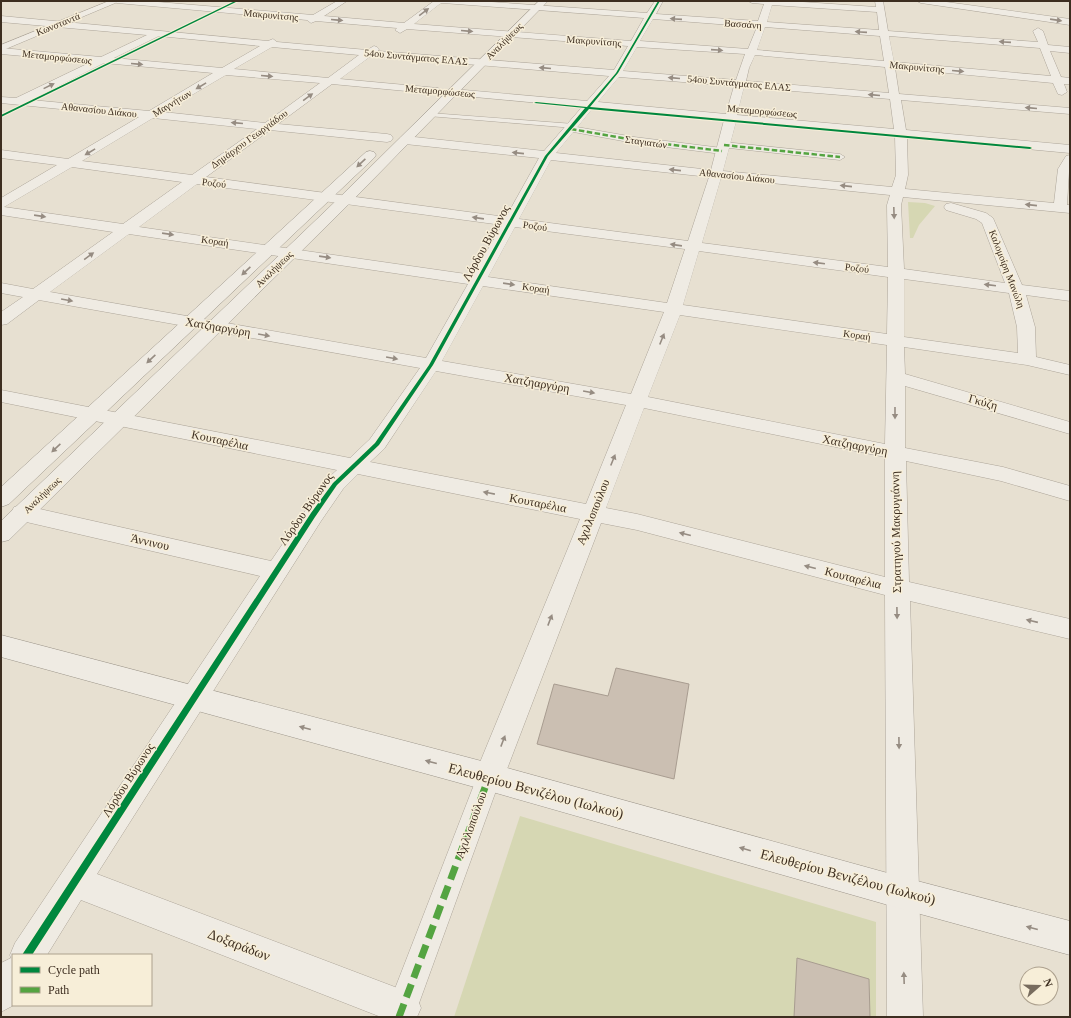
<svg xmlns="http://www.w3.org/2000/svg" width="1071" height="1018" font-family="'Times New Roman',serif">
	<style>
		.green { fill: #d6d7b3 }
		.building { fill: #cbbfb2; stroke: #a89c90 }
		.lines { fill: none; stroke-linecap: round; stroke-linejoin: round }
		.service-casing { stroke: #ada599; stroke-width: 1 }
		.pedestrian-casing { stroke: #ada599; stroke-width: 1 }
		.minor-casing { stroke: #ada599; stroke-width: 1 }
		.tertiary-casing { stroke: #ada599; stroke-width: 1 }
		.secondary-casing { stroke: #9c958a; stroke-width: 1 }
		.service { fill: #efebe3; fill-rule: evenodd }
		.pedestrian { fill: #efebe3; fill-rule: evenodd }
		.minor { fill: #efebe3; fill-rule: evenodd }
		.tertiary { fill: #efebe3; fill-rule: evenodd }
		.secondary { fill: #efebe3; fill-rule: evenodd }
		.quiet-far1 { stroke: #54a441; stroke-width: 2.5; stroke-dasharray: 5.5 2.5; stroke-linecap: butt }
		.quiet { stroke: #54a441; stroke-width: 7; stroke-dasharray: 14 7; stroke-linecap: butt }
		.cycleway-casing { stroke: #f7eed8; stroke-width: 2 }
		.cycleway { fill: #00873e; fill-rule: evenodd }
		.oneway { fill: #968c82 }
		.labels { text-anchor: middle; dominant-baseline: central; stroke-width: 3; stroke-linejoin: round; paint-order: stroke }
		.far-street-label { font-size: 10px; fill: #3d2e20; stroke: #f7eed8 }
		.street-label { font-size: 12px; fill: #3d2e20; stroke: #f7eed8 }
		.near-street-label { font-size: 14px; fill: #3d2e20; stroke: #f7eed8 }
	</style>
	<rect width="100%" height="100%" fill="#e7e0d1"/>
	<g class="green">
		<polygon points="908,202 925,203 935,206 919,225 913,238 910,238"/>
		<polygon points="520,816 876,922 876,1017 454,1017"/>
	</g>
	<g class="building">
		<polygon points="616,668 689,684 674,779 537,744 554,684 608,696"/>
		<polygon points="797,958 869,979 870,1017 794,1017"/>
	</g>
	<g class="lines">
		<g class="service-casing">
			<polygon id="service" points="430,113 574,124 577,126 574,128 428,116 428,114"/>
		</g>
		<g class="pedestrian-casing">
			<g id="pedestrian">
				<polygon points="571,126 634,137 722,148 727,151 722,154 634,143 568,131 566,129 568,127"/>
				<polygon points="724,142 840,154 845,157 840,160 720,147 719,145"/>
				<polygon points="489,766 497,769 501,777 414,1017 384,1017 477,777 481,769"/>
			</g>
		</g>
		<g class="minor-casing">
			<g id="minor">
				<path d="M113,1H146L313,15L337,1H347L324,16L404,23L434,1H477L647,13L655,1H663L656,14L758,21L764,4L752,3L748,1H788L876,7L875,1H883L888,31L1038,42L1033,31L1038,28L1043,31L1048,45L1070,47V53L1050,51L1061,77L1070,78V84H1064L1067,92L1062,95L1058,94L1053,83L895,68L899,94L1070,108V114L901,100L906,130L1070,145V153L907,138L908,175L905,189L1054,203L1058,169L1066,156L1070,155L1067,205H1070V213L903,197L901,205L904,269L1005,283L982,223L976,219L946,210L944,207L946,204L951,203L986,213L993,218L1022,285L1070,291V301L1026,295L1035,327L1036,357L1070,365V375L1027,365L904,347L905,374L1070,422V434L905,386V448L1003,467L1070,486V501L1001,481L906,461L909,582L1070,619V639L910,601L923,1017H887L885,595L637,530L601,523L504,777L499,787L489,791L479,787L474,777L580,519L358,474L343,489L321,521L97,874L416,995L421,1008L417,1017H381L81,900L47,955H13V1005H14L1,1012V963L11,958L10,955L15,943L260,576L22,521L14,519L11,513L14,507L22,505L271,561L327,479L337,470L1,402V390L350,458L370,439L420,368L39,300L7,324L1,325V312L23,297L1,293V283L33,289L113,232L1,215V198L57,165L1,158V150L68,159L139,117L1,103V97L16,98L91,62L1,54V48L101,57L147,35L1,22V16L268,41L273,39L277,42L367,50L374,46L377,47L379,49L378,51L614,70L628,46L407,29L400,33L395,30L397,28L316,21L311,23L307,20L117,3ZM441,3H443L644,18L631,41L414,24ZM772,5L877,12L879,30L767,22ZM653,19L757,27L748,49L640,41ZM765,27L880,36L884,61L757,50ZM159,36L260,46L222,68L114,58ZM889,36L1040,48L1051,76L894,62ZM272,47L359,55L328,78L234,69ZM637,47L745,54L736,80L623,71ZM755,55L885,67L889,93L746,81L749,68ZM371,56L609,76L587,101L453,89L448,92L453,95L582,107L544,151L405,136L401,137L399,140L401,143L405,144L539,158L506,217L206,177L270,130L387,142L391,141L393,138L391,135L387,134L278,124L332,84L438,94L443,91L438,88L340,79ZM104,63L213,73L149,111L31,100ZM226,75L320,83L265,123L163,112ZM619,77L734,86L726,114L598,102ZM744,87L890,99L894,129L737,115ZM593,108L724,120L711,170L556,153ZM153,118L257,129L192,175L82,161ZM736,122L895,136L896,175L892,187L723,171ZM551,160L709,177L688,241L519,219ZM72,167L182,182L123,224L4,207ZM721,178L890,195L887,205L888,267L702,243ZM197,184L502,225L473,275L139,227ZM515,227L685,249L667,303L488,277ZM129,234L468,284L426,358L50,292ZM699,251L888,277L887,334L683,305ZM904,279L1009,293L1017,327L1018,353L904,337ZM483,286L664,312L631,394L442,361ZM680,315L887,345L885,444L648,397ZM436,371L626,405L586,504L370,462L384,449ZM644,408L885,457V577L637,514L606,508Z"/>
				<polygon points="917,1 939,1 1070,19 1070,25 921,3"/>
			</g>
		</g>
		<g class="tertiary-casing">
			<polygon id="tertiary" points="109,1 120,1 1,51 1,45"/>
		</g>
		<g class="secondary-casing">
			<g id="secondary">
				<polygon points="539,1 548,1 350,203 9,540 1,542 1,521 340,197"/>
				<polygon points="370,151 374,152 376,155 374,158 9,504 1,507 1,487 366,152"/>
				<polygon points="1,635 489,763 902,877 1070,921 1070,955 902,909 489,791 1,657"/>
			</g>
		</g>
		<use href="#service" class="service"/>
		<use href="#pedestrian" class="pedestrian"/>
		<use href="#minor" class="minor"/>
		<use href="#tertiary" class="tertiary"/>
		<use href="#secondary" class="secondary"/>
		<g class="quiet-far1">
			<polyline points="571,129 634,140 722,151"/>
			<polyline points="724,145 840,157"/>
		</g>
		<polyline class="quiet" points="399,1017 489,777"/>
		<g class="cycleway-casing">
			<g id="cycleway">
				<polygon points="235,1 238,1 1,117 1,115"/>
				<polygon points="658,1 660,1 618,73 590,107 1030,147 1032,148 1030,149 589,109 548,156 433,365 379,445 337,485 315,517 32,955 22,955 311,513 333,483 375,443 429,365 545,156 585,108 534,103 536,102 587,107 616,73"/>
			</g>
		</g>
		<use href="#cycleway" class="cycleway"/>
	</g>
	<defs><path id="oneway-solid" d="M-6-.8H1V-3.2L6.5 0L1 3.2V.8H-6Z"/></defs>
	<g class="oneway">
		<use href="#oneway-solid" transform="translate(424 12) rotate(-37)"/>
		<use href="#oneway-solid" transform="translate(676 19) rotate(-176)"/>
		<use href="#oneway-solid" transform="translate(337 20) rotate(5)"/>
		<use href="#oneway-solid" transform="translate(1056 20) rotate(8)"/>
		<use href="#oneway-solid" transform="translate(467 31) rotate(5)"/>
		<use href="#oneway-solid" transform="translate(861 32) rotate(-176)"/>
		<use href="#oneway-solid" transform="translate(1005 42) rotate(-176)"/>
		<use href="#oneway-solid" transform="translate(717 50) rotate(4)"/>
		<use href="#oneway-solid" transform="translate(137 64) rotate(5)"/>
		<use href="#oneway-solid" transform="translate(545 68) rotate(-175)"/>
		<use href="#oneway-solid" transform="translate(958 71) rotate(5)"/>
		<use href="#oneway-solid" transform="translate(267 76) rotate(5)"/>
		<use href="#oneway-solid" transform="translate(674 78) rotate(-175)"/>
		<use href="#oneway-solid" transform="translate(49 86) rotate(-26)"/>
		<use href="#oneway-solid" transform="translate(201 86) rotate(149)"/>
		<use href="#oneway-solid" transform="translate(874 95) rotate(-175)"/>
		<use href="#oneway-solid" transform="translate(308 97) rotate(-36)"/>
		<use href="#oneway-solid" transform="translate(1031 108) rotate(-175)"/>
		<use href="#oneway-solid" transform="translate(237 123) rotate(-175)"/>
		<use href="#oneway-solid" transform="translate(90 152) rotate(149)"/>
		<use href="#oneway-solid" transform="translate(518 153) rotate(-174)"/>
		<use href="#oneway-solid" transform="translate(361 163) rotate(137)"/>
		<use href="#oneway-solid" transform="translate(675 170) rotate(-174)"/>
		<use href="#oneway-solid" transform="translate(846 186) rotate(-174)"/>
		<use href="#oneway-solid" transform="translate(1031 205) rotate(-174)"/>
		<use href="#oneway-solid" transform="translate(894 213) rotate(88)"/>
		<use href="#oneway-solid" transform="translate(40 216) rotate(8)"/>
		<use href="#oneway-solid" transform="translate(478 218) rotate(-172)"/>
		<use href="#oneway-solid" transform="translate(168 234) rotate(8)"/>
		<use href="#oneway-solid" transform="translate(676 245) rotate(-172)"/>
		<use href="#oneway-solid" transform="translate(89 256) rotate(-36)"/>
		<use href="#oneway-solid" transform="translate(325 257) rotate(8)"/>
		<use href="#oneway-solid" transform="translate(819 263) rotate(-173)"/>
		<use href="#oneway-solid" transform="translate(246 271) rotate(137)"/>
		<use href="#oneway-solid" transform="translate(509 284) rotate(8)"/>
		<use href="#oneway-solid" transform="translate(990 285) rotate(-173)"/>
		<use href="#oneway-solid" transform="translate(67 300) rotate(10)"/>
		<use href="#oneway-solid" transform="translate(264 335) rotate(10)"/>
		<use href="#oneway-solid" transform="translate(662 339) rotate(-68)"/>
		<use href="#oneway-solid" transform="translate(392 358) rotate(10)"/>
		<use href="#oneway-solid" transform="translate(151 359) rotate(137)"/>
		<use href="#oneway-solid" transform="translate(589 392) rotate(10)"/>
		<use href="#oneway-solid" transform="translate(895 413) rotate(90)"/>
		<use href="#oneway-solid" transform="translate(56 448) rotate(137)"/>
		<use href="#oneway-solid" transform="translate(613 460) rotate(-68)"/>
		<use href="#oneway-solid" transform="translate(489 493) rotate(-169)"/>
		<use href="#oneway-solid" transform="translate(685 534) rotate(-166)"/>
		<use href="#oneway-solid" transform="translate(810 567) rotate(-166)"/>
		<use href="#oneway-solid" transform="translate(897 613) rotate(89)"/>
		<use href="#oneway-solid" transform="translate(550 620) rotate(-69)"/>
		<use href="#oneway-solid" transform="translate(1032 621) rotate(-167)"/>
		<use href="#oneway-solid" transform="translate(305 728) rotate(-165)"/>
		<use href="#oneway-solid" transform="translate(503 741) rotate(-69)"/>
		<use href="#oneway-solid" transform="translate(899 743) rotate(89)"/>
		<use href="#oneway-solid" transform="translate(431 762) rotate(-165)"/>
		<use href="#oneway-solid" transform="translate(745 849) rotate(-164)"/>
		<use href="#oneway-solid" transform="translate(1032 928) rotate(-165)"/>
		<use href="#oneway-solid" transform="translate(904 978) rotate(-92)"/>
	</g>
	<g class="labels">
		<g class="far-street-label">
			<text transform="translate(271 15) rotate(5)">Μακρυνίτσης</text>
			<text transform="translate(58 24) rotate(-22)">Κωνσταντά</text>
			<text transform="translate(743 24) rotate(4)">Βασσάνη</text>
			<text transform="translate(504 41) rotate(-45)">Αναλήψεως</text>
			<text transform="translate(594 41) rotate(4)">Μακρυνίτσης</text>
			<text transform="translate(57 57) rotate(6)">Μεταμορφώσεως</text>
			<text transform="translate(416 57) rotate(5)">54ου Συντάγματος ΕΛΑΣ</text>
			<text transform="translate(917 67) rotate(5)">Μακρυνίτσης</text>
			<text transform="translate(739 83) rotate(5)">54ου Συντάγματος ΕΛΑΣ</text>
			<text transform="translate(440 91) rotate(5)">Μεταμορφώσεως</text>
			<text transform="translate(172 103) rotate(-31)">Μαγνήτων</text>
			<text transform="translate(99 110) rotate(6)">Αθανασίου Διάκου</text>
			<text transform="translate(762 111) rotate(5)">Μεταμορφώσεως</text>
			<text transform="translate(249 139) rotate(-36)">Δημάρχου Γεωργιάδου</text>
			<text transform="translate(646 142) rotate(8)">Σταγιατών</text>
			<text transform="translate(737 176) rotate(6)">Αθανασίου Διάκου</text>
			<text transform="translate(214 183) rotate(7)">Ροζού</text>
			<text transform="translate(535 226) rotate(8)">Ροζού</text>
			<text transform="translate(215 241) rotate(8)">Κοραή</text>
			<text transform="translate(857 268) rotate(7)">Ροζού</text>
			<text transform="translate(274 269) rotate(-44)">Αναλήψεως</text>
			<text transform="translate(1007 269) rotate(69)">Καλομοίρη Μανώλη</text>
			<text transform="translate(536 288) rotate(8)">Κοραή</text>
			<text transform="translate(857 335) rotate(8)">Κοραή</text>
			<text transform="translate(42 495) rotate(-44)">Αναλήψεως</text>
		</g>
		<g class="street-label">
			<text transform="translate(486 243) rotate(-61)">Λόρδου Βύρωνος</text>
			<text transform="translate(218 327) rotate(10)">Χατζηαργύρη</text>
			<text transform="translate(537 383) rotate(10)">Χατζηαργύρη</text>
			<text transform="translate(983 402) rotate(16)">Γκύζη</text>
			<text transform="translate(220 440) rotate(12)">Κουταρέλια</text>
			<text transform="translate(855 445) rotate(11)">Χατζηαργύρη</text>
			<text transform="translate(538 503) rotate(11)">Κουταρέλια</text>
			<text transform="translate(306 509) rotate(-55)">Λόρδου Βύρωνος</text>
			<text transform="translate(593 512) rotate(-68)">Αχιλλοπούλου</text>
			<text transform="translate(896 532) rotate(-91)">Στρατηγού Μακρυγιάννη</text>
			<text transform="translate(150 542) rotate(13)">Άννινου</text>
			<text transform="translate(853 578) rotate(14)">Κουταρέλια</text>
			<text transform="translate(128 780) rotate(-57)">Λόρδου Βύρωνος</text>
			<text transform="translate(471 825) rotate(-70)">Αχιλλοπούλου</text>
		</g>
		<g class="near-street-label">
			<text transform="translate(536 791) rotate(15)">Ελευθερίου Βενιζέλου (Ιωλκού)</text>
			<text transform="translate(848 877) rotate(15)">Ελευθερίου Βενιζέλου (Ιωλκού)</text>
			<text transform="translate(239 945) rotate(21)">Δοξαράδων</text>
		</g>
	</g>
	<rect width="1071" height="1018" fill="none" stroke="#3d2e20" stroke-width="4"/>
	<rect x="12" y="954" width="140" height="52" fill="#f7eed8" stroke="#ada18e"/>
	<rect x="20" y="967" width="20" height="6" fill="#00873e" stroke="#ada18e"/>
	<text x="48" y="974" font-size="12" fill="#3d2e20">Cycle path</text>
	<rect x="20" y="987" width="20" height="6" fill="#54a441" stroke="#ada18e"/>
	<text x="48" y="994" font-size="12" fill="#3d2e20">Path</text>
	<g transform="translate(1039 986) rotate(70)"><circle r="19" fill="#f7eed8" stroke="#ada18e"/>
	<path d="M0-3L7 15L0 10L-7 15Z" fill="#786c5e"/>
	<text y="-6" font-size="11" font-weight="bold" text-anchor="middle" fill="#3d2e20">N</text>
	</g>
</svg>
